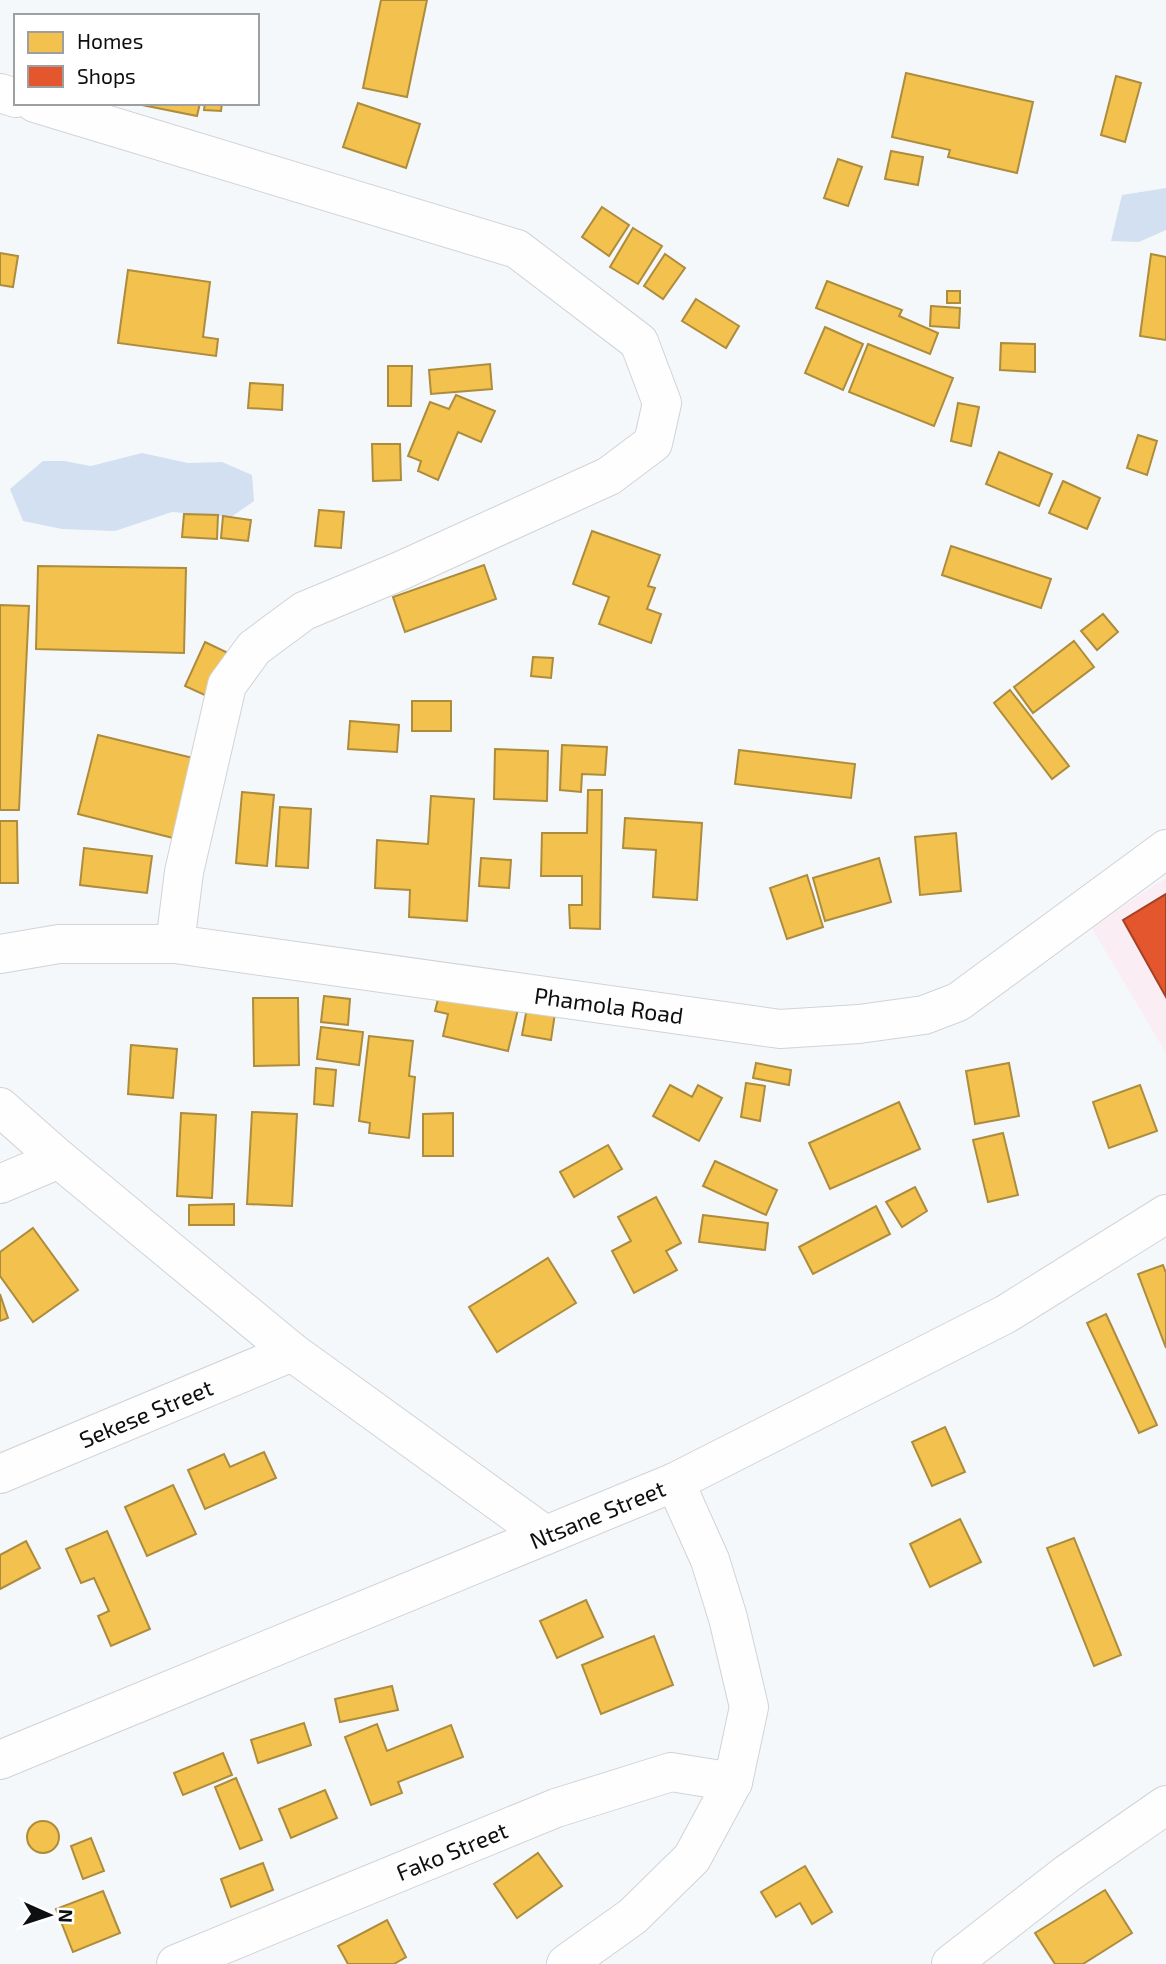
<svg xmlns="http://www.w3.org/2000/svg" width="1166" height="1964" font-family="'Exo 2',sans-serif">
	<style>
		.commercial { fill: #faeef4 }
		.green { fill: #d3e0f1 }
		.homes { fill: #f2c14e; stroke: #ad8c3c; stroke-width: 2 }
		.shops { fill: #e4572e; stroke: #a44125; stroke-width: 2 }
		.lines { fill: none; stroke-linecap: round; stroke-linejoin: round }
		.minor-casing { stroke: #d1d3d6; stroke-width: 40 }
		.minor { stroke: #fefefe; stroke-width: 38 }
		.labels { text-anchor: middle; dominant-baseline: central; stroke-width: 7; stroke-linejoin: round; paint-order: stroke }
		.street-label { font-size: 23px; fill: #0d0f11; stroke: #fff }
	</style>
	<rect width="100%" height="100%" fill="#f5f8fb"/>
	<polygon class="commercial" points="1166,878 1166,1053 1091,927"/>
	<g class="green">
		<polygon points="1166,188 1166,230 1139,242 1111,241 1122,195"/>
		<polygon points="142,453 188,463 222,462 252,475 254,501 231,517 172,512 115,531 62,529 23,521 10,489 43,461 64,461 91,466"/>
	</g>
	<g class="homes">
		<polygon points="381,0 427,0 407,97 363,88"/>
		<polygon points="906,73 1033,102 1017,173 948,157 950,150 892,137"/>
		<polygon points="1116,76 1141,83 1125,142 1101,135"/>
		<polygon points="132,103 200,103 197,116"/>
		<polygon points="205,103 222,103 221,111 204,110"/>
		<polygon points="358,103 420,124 406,168 343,147"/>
		<polygon points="891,151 923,157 918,185 885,179"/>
		<polygon points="838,159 862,167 848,206 824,198"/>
		<polygon points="602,207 629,225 609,256 582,237"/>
		<polygon points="633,228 662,246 638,284 610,267"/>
		<polygon points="0,253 18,256 13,287 0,285"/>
		<polygon points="665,254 685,268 663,299 644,286"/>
		<polygon points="1151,254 1166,257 1166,340 1140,336"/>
		<polygon points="128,270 210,282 203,337 218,339 216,356 118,343"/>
		<polygon points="827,281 902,310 899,316 938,333 930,354 816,308"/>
		<rect x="947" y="291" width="13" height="12"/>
		<polygon points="696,299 739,326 726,348 682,321"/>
		<polygon points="931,306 960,308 959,328 930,326"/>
		<polygon points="825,327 863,344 843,390 805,373"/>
		<polygon points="1001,343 1035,344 1035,372 1000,370"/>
		<polygon points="868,344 953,378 934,426 849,392"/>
		<polygon points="490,364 492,389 431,394 429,370"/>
		<polygon points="388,366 412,366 411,406 388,406"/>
		<polygon points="250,383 283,385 282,410 248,408"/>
		<polygon points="456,395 495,411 481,442 458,432 438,480 418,471 421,461 408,456 430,402 449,409"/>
		<polygon points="958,403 979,407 971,446 951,441"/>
		<polygon points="1138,435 1157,441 1147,475 1127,468"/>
		<polygon points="372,444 400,444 401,480 373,481"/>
		<polygon points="999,452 1052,474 1039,506 986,484"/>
		<polygon points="1063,481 1100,498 1087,529 1049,513"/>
		<polygon points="319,510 344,512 341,548 315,546"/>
		<polygon points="184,514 218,515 217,539 182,537"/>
		<polygon points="223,516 251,520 248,541 221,538"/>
		<polygon points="592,531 660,555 648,586 655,588 647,609 661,614 651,643 599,624 609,597 573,584"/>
		<polygon points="951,546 1051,579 1041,608 942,575"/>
		<polygon points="484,565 496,599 405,632 393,597"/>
		<polygon points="38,566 186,568 184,653 36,649"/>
		<polygon points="0,605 29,606 19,810 0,810"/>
		<polygon points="1103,614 1118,632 1097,650 1081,631"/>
		<polygon points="1074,641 1094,667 1033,713 1014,687"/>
		<polygon points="205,642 228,653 209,697 185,686"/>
		<polygon points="533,657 553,658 551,678 531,676"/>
		<polygon points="1010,690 1069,766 1052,779 994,703"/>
		<rect x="412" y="701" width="39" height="30"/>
		<polygon points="350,721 399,725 397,752 348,749"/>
		<polygon points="98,735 193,758 173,838 78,814"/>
		<polygon points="562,745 607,747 605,775 582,774 581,792 560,790"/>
		<polygon points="495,749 548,751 547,801 494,799"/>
		<polygon points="739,750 855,764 851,798 735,784"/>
		<polygon points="588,790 602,790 600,929 570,928 569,905 582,905 582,876 541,876 542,833 587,833"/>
		<polygon points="242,792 274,795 267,866 236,863"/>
		<polygon points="431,796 474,799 467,921 409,917 410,890 375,888 377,840 428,844"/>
		<polygon points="280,807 311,809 308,868 276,866"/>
		<polygon points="625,818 702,823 697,900 653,897 656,850 623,848"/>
		<polygon points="0,821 17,821 18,883 0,883"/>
		<polygon points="956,833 961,891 920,895 915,837"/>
		<polygon points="84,848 152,856 147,893 80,885"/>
		<polygon points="481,858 511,860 509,888 479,886"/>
		<polygon points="879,858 891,902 825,921 813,878"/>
		<polygon points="807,875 823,927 787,939 770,888"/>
		<polygon points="441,987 519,1005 508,1051 443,1036 448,1014 435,1011"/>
		<polygon points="324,996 350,999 348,1025 321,1022"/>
		<polygon points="253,998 298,998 299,1065 254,1066"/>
		<polygon points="527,1008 555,1013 551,1040 522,1035"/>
		<polygon points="321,1027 363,1032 359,1065 317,1059"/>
		<polygon points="369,1036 413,1041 409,1076 415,1077 409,1138 369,1133 370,1123 359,1121"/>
		<polygon points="131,1045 177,1049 173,1098 128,1094"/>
		<polygon points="756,1063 791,1070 789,1085 753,1078"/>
		<polygon points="1009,1063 1019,1116 975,1124 966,1071"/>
		<polygon points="316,1068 336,1070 333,1106 314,1104"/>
		<polygon points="746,1083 765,1086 760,1121 741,1117"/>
		<polygon points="670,1085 692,1097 698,1085 722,1098 699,1141 653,1116"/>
		<polygon points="1140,1085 1157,1131 1109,1148 1093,1102"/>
		<polygon points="899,1102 920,1149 830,1189 809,1143"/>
		<polygon points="252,1112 297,1114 292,1206 247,1204"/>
		<polygon points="181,1113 216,1115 212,1198 177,1196"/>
		<polygon points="453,1113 453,1156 423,1156 423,1114"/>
		<polygon points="1003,1133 1018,1195 988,1202 973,1140"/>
		<polygon points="608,1145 622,1169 574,1197 560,1172"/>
		<polygon points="715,1161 777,1190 766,1215 703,1186"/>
		<polygon points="915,1187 927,1211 902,1227 886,1202"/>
		<polygon points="656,1197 681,1243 666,1251 677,1270 634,1293 612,1251 631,1241 618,1217"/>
		<polygon points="234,1204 234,1225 189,1225 189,1205"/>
		<polygon points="876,1206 890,1234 813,1274 799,1247"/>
		<polygon points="703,1215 768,1223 765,1250 699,1242"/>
		<polygon points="33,1228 78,1290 33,1322 0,1276 0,1252"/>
		<polygon points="548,1258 576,1303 497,1352 469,1307"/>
		<polygon points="1163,1265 1166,1273 1166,1348 1138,1274"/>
		<polygon points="0,1294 8,1318 0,1321"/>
		<polygon points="1106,1314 1157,1425 1139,1433 1087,1323"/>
		<polygon points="945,1427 965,1472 932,1486 912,1442"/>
		<polygon points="264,1452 276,1478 205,1509 188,1470 224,1454 230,1467"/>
		<polygon points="173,1485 196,1534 147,1556 125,1507"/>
		<polygon points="960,1519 981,1562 930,1587 910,1544"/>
		<polygon points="107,1531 150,1629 111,1646 98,1616 109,1611 94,1578 81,1583 66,1549"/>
		<polygon points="1074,1538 1121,1655 1094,1666 1047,1548"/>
		<polygon points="26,1541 40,1568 0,1589 0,1555"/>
		<polygon points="586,1600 603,1637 557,1658 540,1621"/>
		<polygon points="654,1636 673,1685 601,1714 582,1665"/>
		<polygon points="392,1686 398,1710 340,1722 335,1699"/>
		<polygon points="304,1723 311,1745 258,1763 251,1740"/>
		<polygon points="377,1724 387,1751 451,1725 463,1757 398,1782 402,1793 371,1805 345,1737"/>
		<polygon points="223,1753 232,1775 183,1795 174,1773"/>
		<polygon points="236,1778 262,1840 240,1849 215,1787"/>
		<polygon points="325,1790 337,1818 291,1838 279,1809"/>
		<circle cx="43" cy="1837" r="16"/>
		<polygon points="91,1838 104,1871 83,1879 71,1846"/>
		<polygon points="538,1853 562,1886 517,1918 494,1884"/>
		<polygon points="263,1863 273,1890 231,1907 221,1879"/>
		<polygon points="805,1866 832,1912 812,1924 800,1903 776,1917 761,1892"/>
		<polygon points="1105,1890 1132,1933 1083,1964 1055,1964 1035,1933"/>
		<polygon points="103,1891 120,1933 73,1952 56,1909"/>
		<polygon points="387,1920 406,1957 394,1964 348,1964 338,1946"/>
	</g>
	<polygon class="shops" points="1166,894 1166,997 1123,920"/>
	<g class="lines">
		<g class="minor-casing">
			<g id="minor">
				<polyline points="0,93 16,98"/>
				<polyline points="35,103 517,249 639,342 662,403 653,443 609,476 400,571 304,611 254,648 227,685 184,872 175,944"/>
				<path id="s1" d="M0,954L59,944H175L780,1029L859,1024L924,1015L958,1002L1166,849"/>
				<polyline points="0,1107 59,1159 292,1352 545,1535"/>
				<polyline points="0,1184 59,1159"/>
				<path id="s2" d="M0,1474L292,1352"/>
				<path id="s3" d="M0,1760L675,1482L1006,1314L1166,1214"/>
				<path id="s4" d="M176,1964L556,1808L671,1772L733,1782"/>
				<polyline points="566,1964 633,1916 692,1858 733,1782 749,1707 728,1618 710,1560 675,1482"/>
				<polyline points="951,1964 1068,1873 1166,1805"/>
			</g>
		</g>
		<use href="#minor" class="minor"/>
	</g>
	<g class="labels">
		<g class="street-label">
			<text stroke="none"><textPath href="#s1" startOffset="614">Phamola Road</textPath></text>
			<text stroke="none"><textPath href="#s2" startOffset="158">Sekese Street</textPath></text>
			<text stroke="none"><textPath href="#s3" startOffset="646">Ntsane Street</textPath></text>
			<text stroke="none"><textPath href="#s4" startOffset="298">Fako Street</textPath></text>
		</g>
	</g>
	<rect x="14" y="14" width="245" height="91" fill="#ffffff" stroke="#9e9fa0" stroke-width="2"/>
	<rect x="28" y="32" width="35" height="21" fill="#f2c14e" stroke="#9e9fa0" stroke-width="2"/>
	<text x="77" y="49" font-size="21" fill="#0d0f11">Homes</text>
	<rect x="28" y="66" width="35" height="21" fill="#e4572e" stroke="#9e9fa0" stroke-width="2"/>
	<text x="77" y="84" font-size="21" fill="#0d0f11">Shops</text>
	<g transform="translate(49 1915) rotate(93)" stroke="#ffffff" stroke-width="5" paint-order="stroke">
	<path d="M0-5L12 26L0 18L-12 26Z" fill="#0d0f11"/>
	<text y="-10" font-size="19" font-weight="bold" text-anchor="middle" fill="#0d0f11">N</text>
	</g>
</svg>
